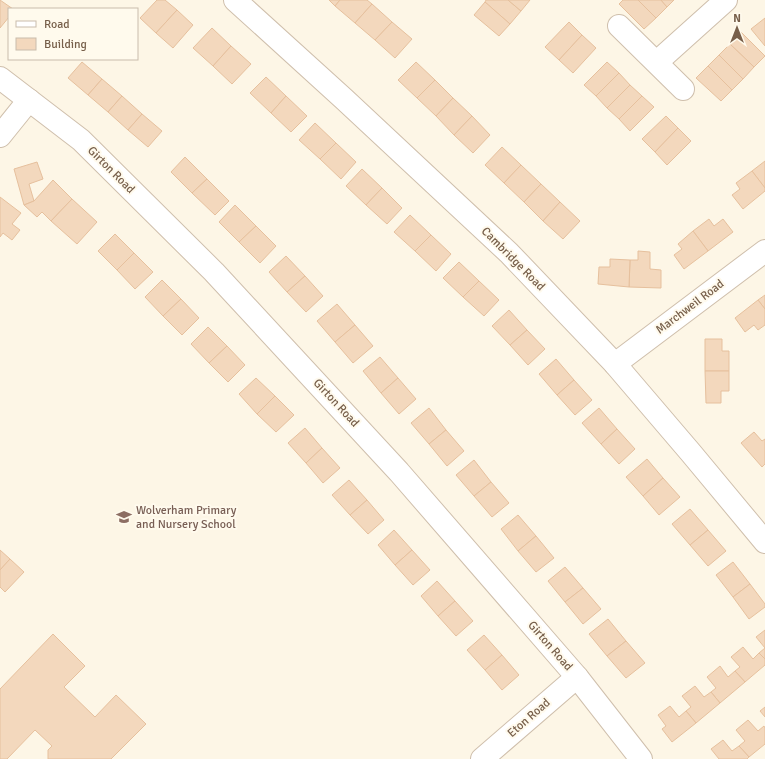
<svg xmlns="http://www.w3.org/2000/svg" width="765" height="759" font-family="Signika,sans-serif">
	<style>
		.building { fill: #f3d8bd; stroke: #e6c09d }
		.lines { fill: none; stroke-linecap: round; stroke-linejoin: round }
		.street-casing { stroke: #cfbfac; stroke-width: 24 }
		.street { stroke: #fff; stroke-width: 22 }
		.labels { text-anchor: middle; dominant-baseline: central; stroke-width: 4; stroke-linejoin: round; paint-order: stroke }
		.street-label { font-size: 12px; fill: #775f4a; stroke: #fffaed }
		.education-label { font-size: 12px; fill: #785e54; stroke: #fffaed; text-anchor: start }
	</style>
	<rect width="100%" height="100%" fill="#fdf6e6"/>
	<g class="building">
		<polygon points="0,0 13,9 9,9 9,17 0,28"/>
		<polygon points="157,0 165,0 177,10 156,33 140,18"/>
		<polygon points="329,0 340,0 335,6"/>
		<polygon points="340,0 367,0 372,4 355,23 335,6"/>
		<polygon points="486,0 508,0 521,11 510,24 485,2"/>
		<polygon points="508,0 530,0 521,11"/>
		<polygon points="623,0 638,0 656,18 644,29 619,4"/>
		<polygon points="638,0 661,0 667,7 656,18"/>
		<polygon points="661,0 674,0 667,7"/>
		<polygon points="485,2 510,24 499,36 474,15"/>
		<polygon points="372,4 392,22 375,40 355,23"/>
		<polygon points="177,10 193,25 173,48 156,33"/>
		<polygon points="765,18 765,46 751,29"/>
		<polygon points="392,22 412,39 395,58 375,40"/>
		<polygon points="569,22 582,35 559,60 545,47"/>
		<polygon points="212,28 231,46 213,66 193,48"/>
		<polygon points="741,32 765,56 754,67 730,44"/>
		<polygon points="582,35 596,48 573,73 559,60"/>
		<polygon points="730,44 754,67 743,79 719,55"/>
		<polygon points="231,46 251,64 232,84 213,66"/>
		<polygon points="719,55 743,79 732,90 708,66"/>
		<polygon points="82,62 102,79 88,95 68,78"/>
		<polygon points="416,62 435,80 417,98 398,80"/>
		<polygon points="607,62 619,73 596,96 584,85"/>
		<polygon points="708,66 732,90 721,101 696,78"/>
		<polygon points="619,73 630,85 607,108 596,96"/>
		<polygon points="266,77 286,96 271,113 250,93"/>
		<polygon points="102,79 122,96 108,112 88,95"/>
		<polygon points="435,80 453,98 436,116 417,98"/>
		<polygon points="630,85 642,96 619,119 607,108"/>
		<polygon points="122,96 142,114 128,130 108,112"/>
		<polygon points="286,96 307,116 291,132 271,113"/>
		<polygon points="642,96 654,107 630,131 619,119"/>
		<polygon points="453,98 472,116 454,135 436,116"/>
		<polygon points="142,114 162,131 148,147 128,130"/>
		<polygon points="472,116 490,135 473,153 454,135"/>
		<polygon points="666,116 678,128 655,152 642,139"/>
		<polygon points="315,123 336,143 320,159 299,140"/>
		<polygon points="678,128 691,141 667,165 655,152"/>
		<polygon points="336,143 356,162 341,179 320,159"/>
		<polygon points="502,147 521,165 504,183 485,165"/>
		<polygon points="185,157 207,179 192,193 171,172"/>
		<polygon points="765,161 765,188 752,171"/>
		<polygon points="37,162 43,179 29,184 34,201 24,205 14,169"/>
		<polygon points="521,165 541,184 524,202 504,183"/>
		<polygon points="362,169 382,188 366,205 346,186"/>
		<polygon points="752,171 765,188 765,191 743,209 732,195 740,189 736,183"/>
		<polygon points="207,179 229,201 215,215 192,193"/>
		<polygon points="53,180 72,199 51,221 42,212 37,217 24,205 34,201"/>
		<polygon points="541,184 560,202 543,221 524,202"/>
		<polygon points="382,188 402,208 387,224 366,205"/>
		<polygon points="0,197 21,213 12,224 20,230 12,240 3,233 0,237"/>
		<polygon points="72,199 97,222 77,244 51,221"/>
		<polygon points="560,202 580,221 563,239 543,221"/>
		<polygon points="235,205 256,226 239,242 219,222"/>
		<polygon points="410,215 431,235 415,251 394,232"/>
		<polygon points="709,219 714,226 723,219 733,232 708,251 693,231"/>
		<polygon points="256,226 276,246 260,263 239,242"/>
		<polygon points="693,231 708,251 684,269 674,255 682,249 678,244"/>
		<polygon points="115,234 134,253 117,270 98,251"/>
		<polygon points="431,235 451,254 436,271 415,251"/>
		<polygon points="638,251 650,252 650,269 661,270 661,288 629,287 630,260 638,260"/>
		<polygon points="134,253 153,272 135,289 117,270"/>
		<polygon points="286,256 305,276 287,292 269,272"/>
		<polygon points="610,259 630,260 629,287 598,284 599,267 610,267"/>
		<polygon points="459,262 479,281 463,297 443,278"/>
		<polygon points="305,276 323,296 306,312 287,292"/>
		<polygon points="162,280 181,299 163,316 145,297"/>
		<polygon points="479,281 499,300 484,316 463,297"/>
		<polygon points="765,295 765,309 758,300"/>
		<polygon points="181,299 199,318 182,335 163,316"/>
		<polygon points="758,300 765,309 765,325 758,330 754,325 745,332 735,318"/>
		<polygon points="337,304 355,325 335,342 317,321"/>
		<polygon points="509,310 527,330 510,345 492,326"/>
		<polygon points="355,325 373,346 353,363 335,342"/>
		<polygon points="208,327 227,346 209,363 191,344"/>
		<polygon points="527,330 545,349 528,365 510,345"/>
		<polygon points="705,339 722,339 722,351 729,351 729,371 705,371"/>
		<polygon points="227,346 245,365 228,382 209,363"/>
		<polygon points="380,357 398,378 381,393 363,371"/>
		<polygon points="556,359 574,380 557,395 539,374"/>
		<polygon points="705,371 729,371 729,391 721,391 721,403 706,403"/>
		<polygon points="256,378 275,396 257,414 239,394"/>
		<polygon points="398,378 416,399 399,414 381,393"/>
		<polygon points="574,380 592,400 575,415 557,395"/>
		<polygon points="275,396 294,415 276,432 257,414"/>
		<polygon points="429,408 446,430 429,444 411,423"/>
		<polygon points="599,408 617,429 601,444 582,423"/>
		<polygon points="305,428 322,448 306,463 288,443"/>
		<polygon points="617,429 635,449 619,464 601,444"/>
		<polygon points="446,430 464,451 447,466 429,444"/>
		<polygon points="754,432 762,441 765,439 765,464 762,467 741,443"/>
		<polygon points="322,448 340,468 323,483 306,463"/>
		<polygon points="647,459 663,478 643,496 626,477"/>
		<polygon points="474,460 491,482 474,496 456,475"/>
		<polygon points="663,478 680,497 659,515 643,496"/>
		<polygon points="349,480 367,500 350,515 332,495"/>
		<polygon points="491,482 509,503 492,517 474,496"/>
		<polygon points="367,500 384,520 368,534 350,515"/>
		<polygon points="690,509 708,530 690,545 672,524"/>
		<polygon points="518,515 536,536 518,551 501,529"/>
		<polygon points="394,530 412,550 395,565 378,545"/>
		<polygon points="708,530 726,551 708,566 690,545"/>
		<polygon points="536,536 554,558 536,572 518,551"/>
		<polygon points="0,550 10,559 0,570"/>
		<polygon points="412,550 430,570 413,585 395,565"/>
		<polygon points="10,559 24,572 5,592 0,587 0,570"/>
		<polygon points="733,562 750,584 733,597 716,575"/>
		<polygon points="565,567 583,588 565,602 548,581"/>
		<polygon points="437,581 455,601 438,616 421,596"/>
		<polygon points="750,584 765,604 765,607 749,619 733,597"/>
		<polygon points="583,588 601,609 583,624 565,602"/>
		<polygon points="455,601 473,621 456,636 438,616"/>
		<polygon points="608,619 626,641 607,656 589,634"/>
		<polygon points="765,630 765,659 759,653 765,648 756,637"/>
		<polygon points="53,634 85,666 64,687 95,717 116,695 146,724 111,759 48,759 48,750 52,746 35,730 7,759 0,759 0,689"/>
		<polygon points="484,635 502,655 485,670 467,650"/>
		<polygon points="626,641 645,663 626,678 607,656"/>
		<polygon points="743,647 753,659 759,653 765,659 765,665 745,682 735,671 740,667 731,657"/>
		<polygon points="502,655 519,675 502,690 485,670"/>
		<polygon points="720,666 728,677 735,671 745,682 720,703 711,692 716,688 707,677"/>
		<polygon points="695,686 704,697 711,692 720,703 696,723 686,711 691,707 682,696"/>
		<polygon points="670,706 679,717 686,711 696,723 672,742 662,729 666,726 658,715"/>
		<polygon points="765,707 765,717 760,711"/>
		<polygon points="748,720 758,731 764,726 765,728 765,744 749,757 739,746 745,741 736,730"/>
		<polygon points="723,740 732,751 739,746 749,757 747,759 719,759 711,749"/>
	</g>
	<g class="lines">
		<g class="street-casing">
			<g id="street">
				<polyline points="235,0 344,99 509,253 615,364 691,453 765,542"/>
				<polyline points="619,26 683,89"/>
				<polyline points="657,62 726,0"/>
				<polyline points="0,78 81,140 214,272 399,472 577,677 641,759"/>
				<polyline points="0,136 29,100"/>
				<polyline points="615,364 765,251"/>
				<polyline points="482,759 577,677"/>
			</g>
		</g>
		<use href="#street" class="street"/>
	</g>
	<defs>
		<g id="school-bare" transform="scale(1.2)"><path d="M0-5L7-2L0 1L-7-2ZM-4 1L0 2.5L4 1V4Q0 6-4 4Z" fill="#8d6e63" stroke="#fffaed" stroke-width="2.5" paint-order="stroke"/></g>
	</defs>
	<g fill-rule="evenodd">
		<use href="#school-bare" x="124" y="517"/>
	</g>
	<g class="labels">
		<g class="street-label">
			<text transform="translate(111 170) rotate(45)">Girton Road</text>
			<text transform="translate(513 259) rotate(45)">Cambridge Road</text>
			<text transform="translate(690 307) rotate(-37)">Marchweil Road</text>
			<text transform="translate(336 403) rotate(47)">Girton Road</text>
			<text transform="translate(550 646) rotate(49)">Girton Road</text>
			<text transform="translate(529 718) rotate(-41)">Eton Road</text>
		</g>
		<g class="education-label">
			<text x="136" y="510">Wolverham Primary<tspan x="136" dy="14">and Nursery School</tspan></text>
		</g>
	</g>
	<rect x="8" y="8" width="130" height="52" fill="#fffaed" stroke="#c9bcac"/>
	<rect x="16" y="21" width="20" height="6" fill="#ffffff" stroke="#c9bcac"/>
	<text x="44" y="28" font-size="12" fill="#775f4a">Road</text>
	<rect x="16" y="38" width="20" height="12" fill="#f3d8bd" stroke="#c9bcac"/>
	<text x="44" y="48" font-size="12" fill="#775f4a">Building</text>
	<g transform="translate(737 28)" stroke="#fffaed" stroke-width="3" paint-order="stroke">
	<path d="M0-3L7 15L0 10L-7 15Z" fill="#775f4a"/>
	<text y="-6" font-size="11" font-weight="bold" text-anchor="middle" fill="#775f4a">N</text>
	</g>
</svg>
